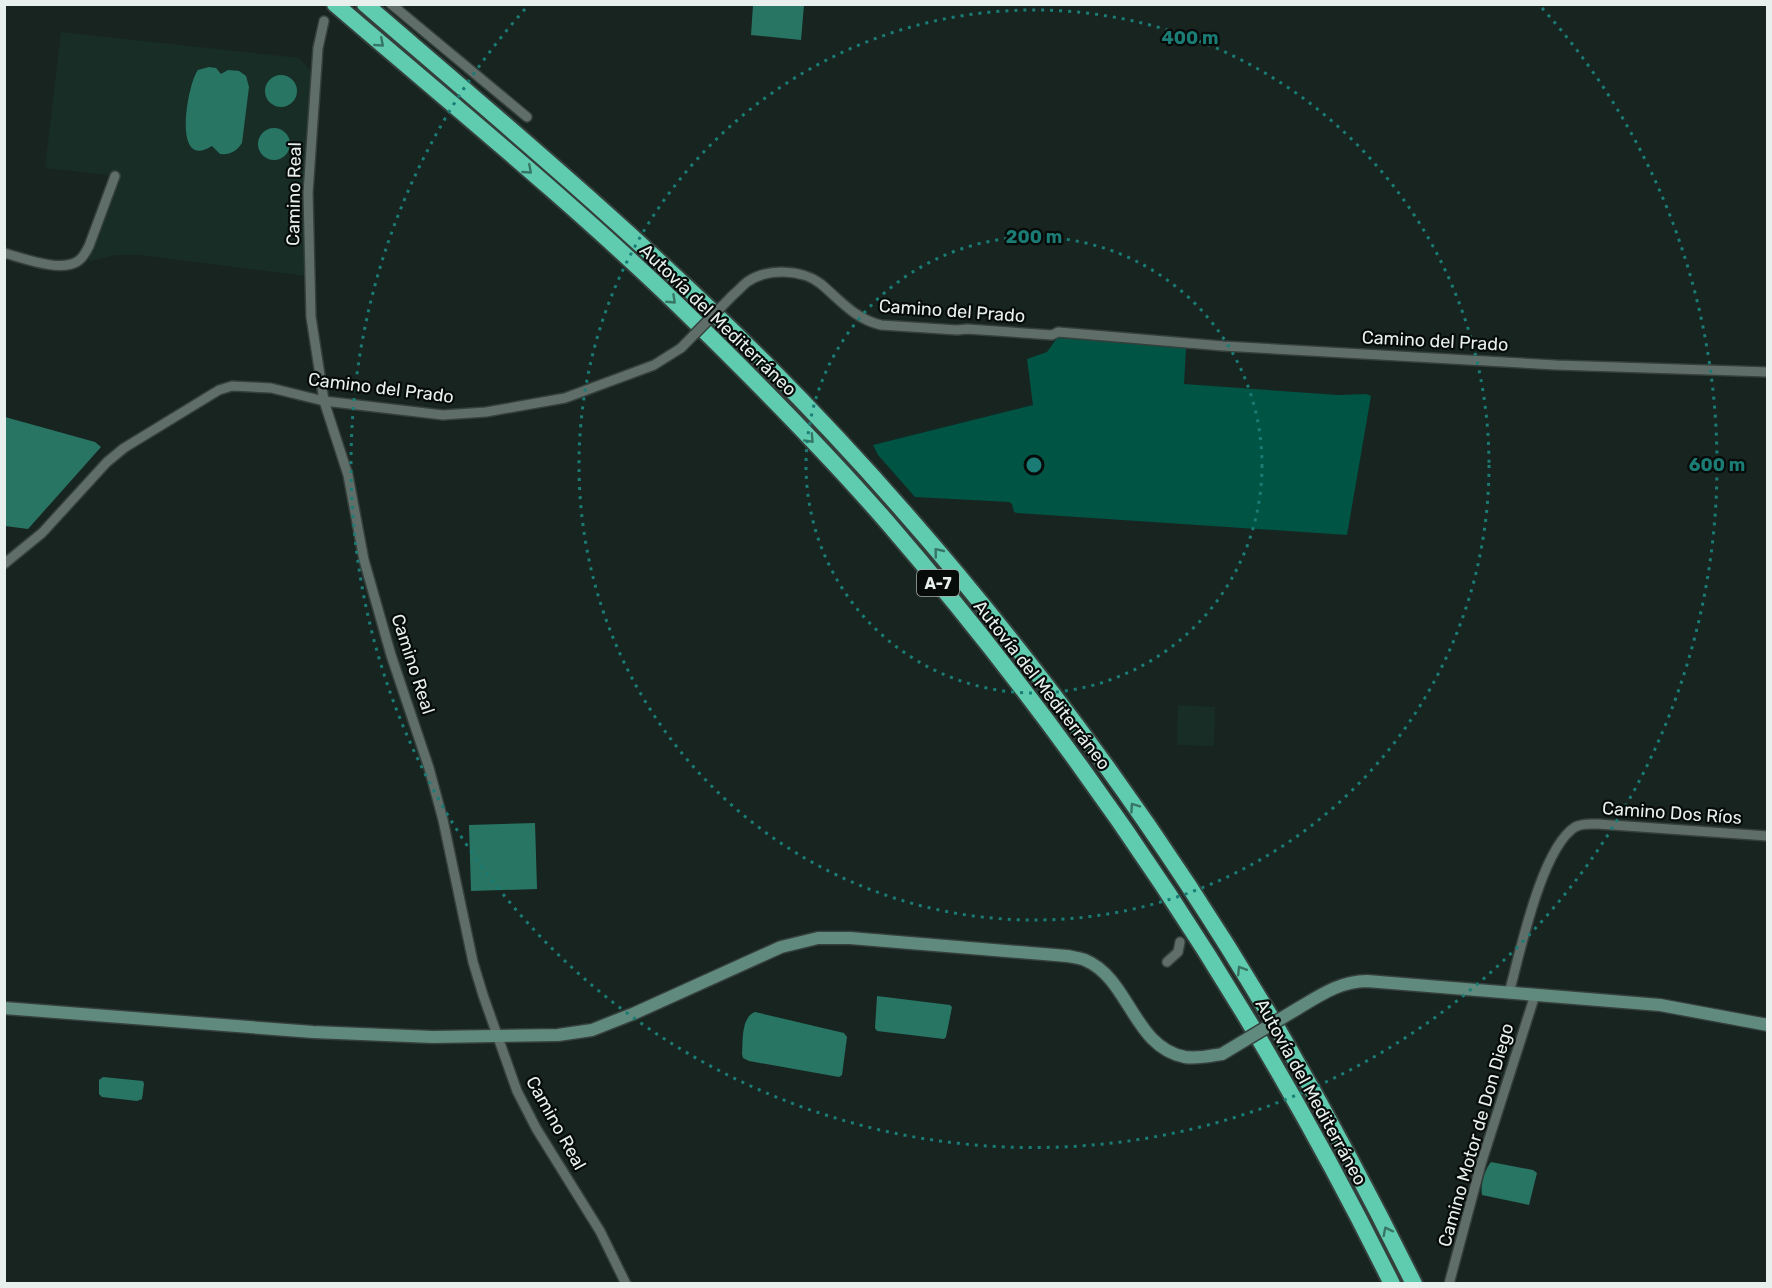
<svg xmlns="http://www.w3.org/2000/svg" width="1772" height="1288" font-family="Rubik,sans-serif">
	<style>
		.built { fill: #192d27 }
		.green { fill: #005444 }
		.water { fill: #287563 }
		.lines { fill: none; stroke-linecap: round; stroke-linejoin: round }
		.minor-casing { stroke: #353f3c; stroke-width: 12 }
		.secondary-casing { stroke: #353f3c; stroke-width: 15 }
		.motorway-casing { stroke: #353f3c; stroke-width: 20 }
		.minor { stroke: #606e69; stroke-width: 9 }
		.secondary { stroke: #608a7e; stroke-width: 12 }
		.motorway { stroke: #5fccb0; stroke-width: 16 }
		.minor-bridge-casing { stroke: #353f3c; stroke-width: 12; stroke-linecap: butt }
		.secondary-bridge-casing { stroke: #353f3c; stroke-width: 15; stroke-linecap: butt }
		.minor-bridge { stroke: #606e69; stroke-width: 9 }
		.secondary-bridge { stroke: #608a7e; stroke-width: 12 }
		.oneway { stroke: #377665 }
		.ring { fill: none; stroke: #1a7c74; stroke-width: 3; stroke-dasharray: 3 6 }
		.labels { text-anchor: middle; dominant-baseline: central; stroke-width: 4.5; stroke-linejoin: round; paint-order: stroke }
		.shield { fill: #070c0a; stroke: #a4aca9; stroke-width: 1.5 }
		.shield-label { font-size: 16px; font-weight: bold; fill: #e8f0ed }
		.street-label { font-size: 18px; fill: #e8f0ed; stroke: #070c0a }
		.centre { fill: #1a7c74; stroke: #070c0a; stroke-width: 3 }
		.ring-label { font-size: 18px; text-anchor: middle; font-weight: bold; fill: #1a7c74; stroke: #070c0a; stroke-width: 4.5; stroke-linejoin: round; paint-order: stroke }
	</style>
	<rect width="100%" height="100%" fill="#182420"/>
	<g class="built">
		<polygon points="61,32 299,58 313,73 306,276 140,255 116,255 89,261 88,253 118,176 45,168"/>
		<polygon points="1178,705 1215,707 1214,746 1177,745"/>
	</g>
	<polygon class="green" points="1057,338 1147,342 1186,348 1184,384 1338,395 1366,394 1371,396 1347,535 1017,513 1014,512 1012,504 1009,502 915,497 878,455 873,445 1033,405 1027,359 1047,352"/>
	<g class="water">
		<polygon points="753,5 804,5 801,40 751,35"/>
		<path d="M209,67L216,68L221,74L228,70L239,71L246,76L249,87L242,143C237,151 230,155 220,154L212,146C171,172 188,82 198,70Z"/>
		<circle cx="281" cy="91" r="16"/>
		<circle cx="274" cy="144" r="16"/>
		<polygon points="5,417 95,442 101,447 28,529 5,526"/>
		<polygon points="535,823 537,889 471,891 469,825"/>
		<polygon points="877,996 950,1005 952,1007 946,1037 944,1039 877,1031 875,1028"/>
		<path d="M755,1012L844,1033L847,1037L842,1075L839,1077L749,1061L743,1058L742,1054C743,1041 741,1017 755,1012Z"/>
		<polygon points="103,1077 143,1081 144,1084 142,1099 137,1101 102,1097 99,1094 99,1080"/>
		<path d="M1491,1162L1533,1170L1537,1173L1529,1205L1482,1195C1480,1185 1485,1169 1491,1162Z"/>
	</g>
	<g class="lines">
		<g class="minor-casing">
			<g id="minor">
				<polyline points="391,4 527,117"/>
				<polyline points="324,21 318,48 308,193 311,317 324,401 348,475 364,560 391,655 429,768 443,820 473,962 483,995 517,1091 536,1128 600,1231 626,1284"/>
				<path d="M4,253C23,258 61,273 78,261C83,258 86,252 89,246L115,176"/>
				<path d="M733,295C738,291 742,286 747,282C767,268 802,269 821,284C841,301 855,319 881,325L957,330L967,329L1052,335L1058,332L1223,346L1556,365L1768,372"/>
				<polyline points="4,564 42,533 107,462 124,448 219,390 232,386 271,388 324,401 443,415 486,412 565,398 654,365 681,348"/>
				<polyline points="1167,962 1178,952 1180,942"/>
				<path d="M1509,993C1520,953 1541,849 1575,827C1582,823 1591,824 1598,824L1768,836"/>
				<polyline points="1449,1284 1481,1164 1535,995"/>
			</g>
		</g>
		<g class="secondary-casing">
			<g id="secondary">
				<path d="M4,1008L313,1032L433,1037L558,1035L592,1030L635,1013L781,947L818,938H850L1067,956C1072,957 1079,958 1085,960C1130,979 1133,1047 1185,1057C1197,1059 1210,1056 1222,1054"/>
				<path d="M1297,1009C1319,996 1340,981 1367,981L1660,1005L1768,1025"/>
			</g>
		</g>
		<g class="motorway-casing">
			<g id="motorway">
				<path d="M335,4C450,103 568,199 677,304C749,374 821,446 887,522C1089,756 1255,1006 1392,1284"/>
				<path d="M365,4C501,121 638,236 765,363C964,563 1147,802 1288,1047C1332,1124 1374,1203 1414,1284"/>
			</g>
		</g>
		<use href="#minor" class="minor"/>
		<use href="#secondary" class="secondary"/>
		<use href="#motorway" class="motorway"/>
		<g class="minor-bridge-casing">
			<polyline id="minor-bridge" points="681,348 733,295"/>
		</g>
		<g class="secondary-bridge-casing">
			<polyline id="secondary-bridge" points="1222,1054 1297,1009"/>
		</g>
		<use href="#minor-bridge" class="minor-bridge"/>
		<use href="#secondary-bridge" class="secondary-bridge"/>
	</g>
	<defs><path id="oneway-chevron" d="M-2-3.5L2.5 0L-2 3.5" fill="none" stroke-width="1.6" stroke-linecap="round" stroke-linejoin="round" transform="scale(1.5)"/></defs>
	<g class="oneway">
		<use href="#oneway-chevron" transform="translate(380 43) rotate(41)"/>
		<use href="#oneway-chevron" transform="translate(528 170) rotate(41)"/>
		<use href="#oneway-chevron" transform="translate(672 300) rotate(43)"/>
		<use href="#oneway-chevron" transform="translate(810 439) rotate(47)"/>
		<use href="#oneway-chevron" transform="translate(938 552) rotate(-129)"/>
		<use href="#oneway-chevron" transform="translate(1134 807) rotate(-125)"/>
		<use href="#oneway-chevron" transform="translate(1241 970) rotate(-122)"/>
		<use href="#oneway-chevron" transform="translate(1387 1231) rotate(-117)"/>
	</g>
	<g class="ring">
		<circle cx="1034" cy="465" r="228"/>
		<circle cx="1034" cy="465" r="455"/>
		<path d="M1542 8A683 683 0 1 1 526 8"/>
	</g>
	<g class="labels">
		<rect class="shield" x="917" y="570" width="42" height="26" rx="4.5"/>
		<g class="shield-label">
			<text x="938" y="583">A-7</text>
		</g>
		<g class="street-label">
			<text transform="translate(294 194) rotate(-89)">Camino Real</text>
			<text transform="translate(952 311) rotate(4)">Camino del Prado</text>
			<text transform="translate(718 320) rotate(44)">Autovía del Mediterráneo</text>
			<text transform="translate(1435 341) rotate(3)">Camino del Prado</text>
			<text transform="translate(381 388) rotate(7)">Camino del Prado</text>
			<text transform="translate(413 664) rotate(72)">Camino Real</text>
			<text transform="translate(1042 685) rotate(52)">Autovía del Mediterráneo</text>
			<text transform="translate(1672 813) rotate(4)">Camino Dos Ríos</text>
			<text transform="translate(1311 1092) rotate(61)">Autovía del Mediterráneo</text>
			<text transform="translate(556 1123) rotate(61)">Camino Real</text>
			<text transform="translate(1476 1135) rotate(-74)">Camino Motor de Don Diego</text>
		</g>
	</g>
	<circle cx="1034" cy="465" r="9" class="centre"/>
	<g class="ring-label">
		<text x="1190" y="44">400 m</text>
		<text x="1034" y="243">200 m</text>
		<text x="1717" y="471">600 m</text>
	</g>
	<rect width="1772" height="1288" fill="none" stroke="#e8f0ed" stroke-width="12"/>
</svg>
